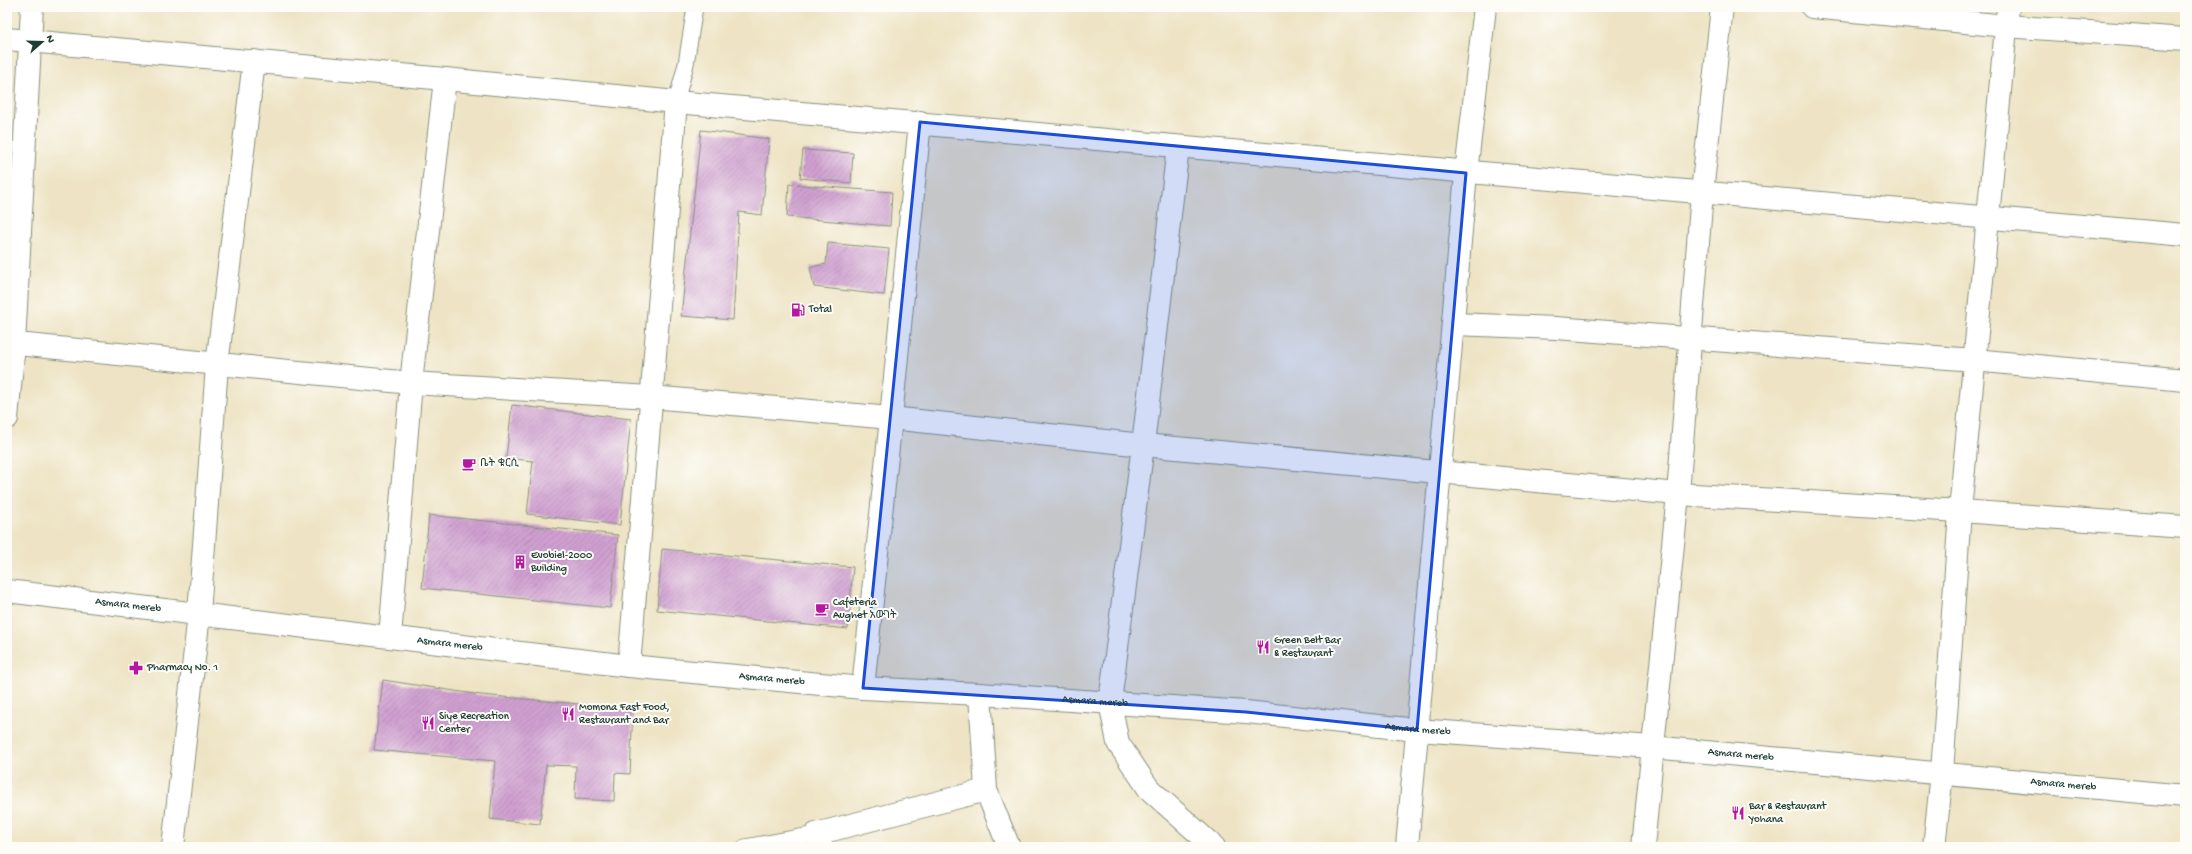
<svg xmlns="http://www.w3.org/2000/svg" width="2192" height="854" font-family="'Gochi Hand','Noto Sans Ethiopic',sans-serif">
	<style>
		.building { fill: url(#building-hatch) }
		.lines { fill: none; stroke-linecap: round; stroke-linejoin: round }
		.service-casing { stroke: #86907c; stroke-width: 17 }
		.minor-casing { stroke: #86907c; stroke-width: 24 }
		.trunk-casing { stroke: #86907c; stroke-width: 24 }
		.service { stroke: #fff; stroke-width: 15 }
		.minor { stroke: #fff; stroke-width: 22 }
		.trunk { stroke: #fff; stroke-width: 22 }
		.marked { fill: #1d4ed8; fill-opacity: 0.2; stroke: #1d4ed8; stroke-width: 3; stroke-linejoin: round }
		.labels { text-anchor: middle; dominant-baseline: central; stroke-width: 4; stroke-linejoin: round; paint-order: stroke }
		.poi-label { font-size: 11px; fill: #1f3d34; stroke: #fdfcf7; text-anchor: start }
		.street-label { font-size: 11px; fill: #1f3d34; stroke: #fdfcf7 }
	</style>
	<defs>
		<pattern id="building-hatch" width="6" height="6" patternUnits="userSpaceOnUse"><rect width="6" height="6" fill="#d0a0d1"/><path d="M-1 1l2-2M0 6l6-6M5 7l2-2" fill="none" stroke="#a884aa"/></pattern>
	</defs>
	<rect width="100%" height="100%" fill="#fdfcf7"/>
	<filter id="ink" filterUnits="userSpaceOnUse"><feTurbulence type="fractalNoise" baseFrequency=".025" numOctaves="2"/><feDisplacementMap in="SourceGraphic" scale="8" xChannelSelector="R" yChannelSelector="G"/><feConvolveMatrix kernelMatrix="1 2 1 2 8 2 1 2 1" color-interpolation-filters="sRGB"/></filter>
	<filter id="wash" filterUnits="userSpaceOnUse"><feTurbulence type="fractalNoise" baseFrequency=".012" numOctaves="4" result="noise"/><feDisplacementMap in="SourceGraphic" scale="16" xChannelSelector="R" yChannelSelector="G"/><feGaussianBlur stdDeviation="0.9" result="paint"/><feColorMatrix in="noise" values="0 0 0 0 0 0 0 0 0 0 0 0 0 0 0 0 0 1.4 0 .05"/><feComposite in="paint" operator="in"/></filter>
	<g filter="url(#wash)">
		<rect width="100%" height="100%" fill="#eee4c5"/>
		<g id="blocks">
			<g class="building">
				<polygon points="701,130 769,139 762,215 739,212 733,320 681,316"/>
				<polygon points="803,150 853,153 851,183 800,178"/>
				<polygon points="789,184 892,192 890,226 787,217"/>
				<polygon points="828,243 889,249 884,295 814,287 810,267 826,264"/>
				<polygon points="512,405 631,419 620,525 527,514 533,461 506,458"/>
				<polygon points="429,515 618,535 610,608 422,588"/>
				<polygon points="662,549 853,567 848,629 657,610"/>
				<polygon points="383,680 481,695 633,709 630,774 615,773 614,801 575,799 576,766 546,765 540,824 490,819 495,761 374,750"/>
			</g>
		</g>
	</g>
	<g filter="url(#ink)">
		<use href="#blocks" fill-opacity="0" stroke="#86907c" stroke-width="1"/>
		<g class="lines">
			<g class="service-casing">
				<g id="service">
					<polyline points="676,102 686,64 695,7"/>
					<polyline points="745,847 816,834"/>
				</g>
			</g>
			<g class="minor-casing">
				<g id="minor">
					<polyline points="1812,7 2006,26 2185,39"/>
					<polyline points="7,39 445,79 676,102 2185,235"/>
					<polyline points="1178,147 1143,445 1110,702 1118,743 1149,789 1214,847"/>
					<polyline points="1453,324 1556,328 1974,360 2185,380"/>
					<polyline points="7,343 411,383 651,397 891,418 1143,445 1678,494 1960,511 2185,527"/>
					<polyline points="7,418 14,344 32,7"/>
					<polyline points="390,637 411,383 445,79"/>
					<polyline points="629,666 676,102"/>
					<polyline points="863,688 891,418 920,122"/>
					<polyline points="980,694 986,790 1009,847"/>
					<polyline points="173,847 199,614 217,365 254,61"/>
					<polyline points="822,847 816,834 986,790"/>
					<polyline points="1407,847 1466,173 1485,7"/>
					<polyline points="1643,847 1678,494 1702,193 1722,7"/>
					<polyline points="1934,847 1942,773 1960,511 2008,7"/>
				</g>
			</g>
			<g class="trunk-casing">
				<g id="trunk">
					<path id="s1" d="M7,591L629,666L863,688L980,694L1246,712L1417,730L1652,747L2185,796"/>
				</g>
			</g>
			<use href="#service" class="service"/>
			<use href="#minor" class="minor"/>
			<use href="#trunk" class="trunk"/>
		</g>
	</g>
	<path class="marked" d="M920,122L1466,173L1417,730L1246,712L863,688Z"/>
	<defs>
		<g id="fuel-bare" transform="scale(1.08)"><path d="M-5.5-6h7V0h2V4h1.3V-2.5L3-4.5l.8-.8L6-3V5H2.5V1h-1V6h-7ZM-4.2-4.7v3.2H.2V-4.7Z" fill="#b5179e" stroke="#fdfcf7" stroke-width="2.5" paint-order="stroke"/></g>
		<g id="cafe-bare" transform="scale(1.08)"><path d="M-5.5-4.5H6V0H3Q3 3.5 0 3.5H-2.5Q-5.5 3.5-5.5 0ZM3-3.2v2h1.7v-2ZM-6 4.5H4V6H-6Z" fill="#b5179e" stroke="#fdfcf7" stroke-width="2.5" paint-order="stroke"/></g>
		<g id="building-bare" transform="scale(1.08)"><path d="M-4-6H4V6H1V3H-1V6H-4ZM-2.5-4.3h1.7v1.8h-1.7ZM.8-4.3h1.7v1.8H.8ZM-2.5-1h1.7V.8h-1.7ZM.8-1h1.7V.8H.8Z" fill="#b5179e" stroke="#fdfcf7" stroke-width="2.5" paint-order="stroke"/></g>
		<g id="restaurant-bare" transform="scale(1.08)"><path d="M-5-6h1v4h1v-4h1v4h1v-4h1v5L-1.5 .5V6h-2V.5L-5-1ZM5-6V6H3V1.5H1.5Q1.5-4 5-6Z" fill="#b5179e" stroke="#fdfcf7" stroke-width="2.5" paint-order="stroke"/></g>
		<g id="pharmacy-bare" transform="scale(1.08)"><path d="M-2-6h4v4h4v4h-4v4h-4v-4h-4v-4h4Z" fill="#b5179e" stroke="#fdfcf7" stroke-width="2.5" paint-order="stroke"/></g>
	</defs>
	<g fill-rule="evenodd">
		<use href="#fuel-bare" x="798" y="310"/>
		<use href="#cafe-bare" x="469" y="464"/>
		<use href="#building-bare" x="520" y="562"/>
		<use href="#cafe-bare" x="822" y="609"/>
		<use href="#restaurant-bare" x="1263" y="647"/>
		<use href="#pharmacy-bare" x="136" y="668"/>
		<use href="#restaurant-bare" x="568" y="714"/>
		<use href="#restaurant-bare" x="428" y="723"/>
		<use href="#restaurant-bare" x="1738" y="813"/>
	</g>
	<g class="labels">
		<g class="poi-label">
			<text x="809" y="310">Total</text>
			<text x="480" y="464">ቤት ቁርሲ</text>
			<text x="531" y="556">Evobiel-2000<tspan x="531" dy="13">Building</tspan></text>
			<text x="833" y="603">Cafeteria<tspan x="833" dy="13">Aughet አውገት</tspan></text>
			<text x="1274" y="641">Green Belt Bar<tspan x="1274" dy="13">&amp; Restaurant</tspan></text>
			<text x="147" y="668">Pharmacy No. 1</text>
			<text x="579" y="708">Momona Fast Food,<tspan x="579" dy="13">Restaurant and Bar</tspan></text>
			<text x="439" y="717">Siye Recreation<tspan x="439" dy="13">Center</tspan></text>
			<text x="1749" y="807">Bar &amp; Restaurant<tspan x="1749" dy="13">Yohana</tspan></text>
		</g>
		<g class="street-label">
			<text stroke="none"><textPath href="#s1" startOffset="122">Asmara mereb</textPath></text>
			<text stroke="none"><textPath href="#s1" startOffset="446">Asmara mereb</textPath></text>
			<text stroke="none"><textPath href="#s1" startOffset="770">Asmara mereb</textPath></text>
			<text stroke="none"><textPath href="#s1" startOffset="1094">Asmara mereb</textPath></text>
			<text stroke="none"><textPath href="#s1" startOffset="1418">Asmara mereb</textPath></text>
			<text stroke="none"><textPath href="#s1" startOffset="1742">Asmara mereb</textPath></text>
			<text stroke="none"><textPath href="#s1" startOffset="2066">Asmara mereb</textPath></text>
		</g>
	</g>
	<rect width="2192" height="854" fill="none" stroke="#fdfcf7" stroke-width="24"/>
	<g transform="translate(42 42) rotate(70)" stroke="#fdfcf7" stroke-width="3" paint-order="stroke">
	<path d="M0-3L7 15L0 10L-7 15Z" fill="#1f3d34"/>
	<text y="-6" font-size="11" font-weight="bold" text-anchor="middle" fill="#1f3d34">N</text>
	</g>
</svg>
